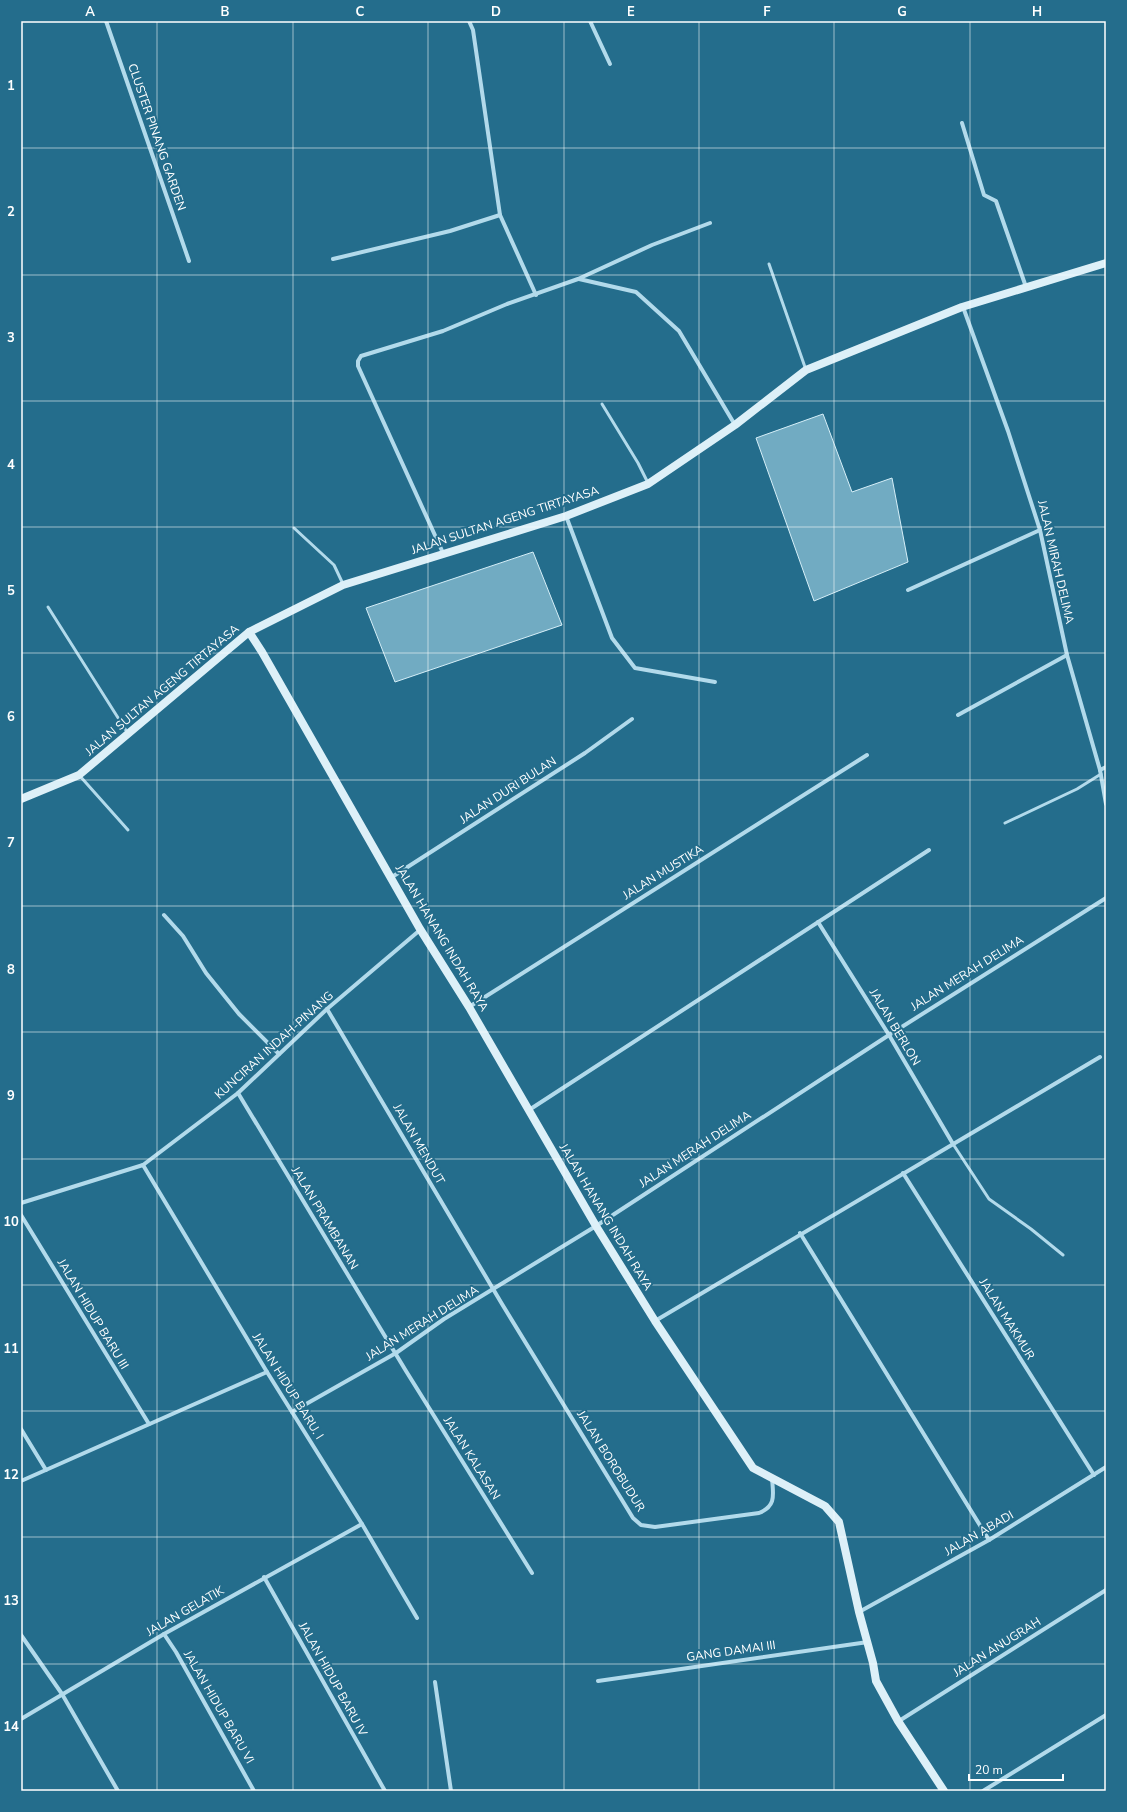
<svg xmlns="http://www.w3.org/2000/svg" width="1127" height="1812" font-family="'Nunito Sans',sans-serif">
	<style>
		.building { fill: #71abc2; stroke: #d6eff8 }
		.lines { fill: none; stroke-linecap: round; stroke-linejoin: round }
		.lane { stroke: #b2daeb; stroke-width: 3 }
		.street { stroke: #b2daeb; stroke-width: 4 }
		.secondary { stroke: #ddf0f8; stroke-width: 8 }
		.grid { fill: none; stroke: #fff; stroke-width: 1; stroke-opacity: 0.55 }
		.labels { text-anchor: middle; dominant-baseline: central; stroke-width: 4; stroke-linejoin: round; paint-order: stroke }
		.street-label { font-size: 12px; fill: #fff; stroke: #246d8c }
		.neatline { fill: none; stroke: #fff; stroke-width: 1.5 }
		.grid-label { font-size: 13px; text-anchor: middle; font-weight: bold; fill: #fff }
	</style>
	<rect width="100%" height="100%" fill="#246d8c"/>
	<g class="building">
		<polygon points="823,414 852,492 892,478 908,562 814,601 756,438"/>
		<polygon points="533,552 562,625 395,682 366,608"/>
	</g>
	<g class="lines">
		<g class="lane">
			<polyline points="769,264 806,370"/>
			<polyline points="602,404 638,463 648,483"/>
			<polyline points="294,528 334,565 343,584"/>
			<polyline points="48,607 127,732"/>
			<polyline points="79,775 128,830"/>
			<polyline points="1005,823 1077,789 1101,774"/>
			<polyline points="953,1144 989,1199 1031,1229 1063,1255"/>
		</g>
		<g class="street">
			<polyline points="106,21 189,261"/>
			<polyline points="469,21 473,30 500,215 536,295"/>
			<polyline points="590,21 610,64"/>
			<polyline points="962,123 984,195 996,201 1026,287"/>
			<polyline points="333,259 450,231 500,215"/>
			<polyline points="579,279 636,292 679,331 735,425"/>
			<polyline points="963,307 1008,431 1040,530 1067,655 1100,770 1106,804"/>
			<polyline points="566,516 612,638 635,668 715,682"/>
			<polyline points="443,553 358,366 358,361 361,356 443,331 507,304 578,279 652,245 710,223"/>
			<polyline points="908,590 1040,530"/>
			<polyline points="958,715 1067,655"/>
			<polyline points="1100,770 1106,767"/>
			<polyline points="392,877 585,753 632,719"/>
			<polyline points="164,915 183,936 206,973 239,1014 279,1054"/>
			<polyline points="818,922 889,1035 953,1144"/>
			<polyline points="469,1007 867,755"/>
			<path d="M327,1009L502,1304L633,1518L641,1525L655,1527L759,1513C777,1506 773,1494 772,1478"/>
			<polyline points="238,1093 406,1371 532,1573"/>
			<polyline points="529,1110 929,850"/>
			<polyline points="143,1165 267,1372 362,1524 417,1618"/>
			<polyline points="903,1173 1094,1475"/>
			<polyline points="21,1203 143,1165 238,1093 327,1009 420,930"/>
			<polyline points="21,1215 149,1424"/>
			<polyline points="800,1233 989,1540"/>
			<polyline points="655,1321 1100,1057"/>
			<polyline points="292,1412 396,1353 444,1319 596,1226 889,1035 1106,898"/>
			<polyline points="21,1429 46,1470"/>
			<polyline points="21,1481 267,1372"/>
			<polyline points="264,1577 385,1791"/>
			<polyline points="859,1612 989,1540 1106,1467"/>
			<polyline points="164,1634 176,1652 254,1791"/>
			<polyline points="21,1635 62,1694 118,1791"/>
			<polyline points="598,1681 868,1642"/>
			<polyline points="435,1682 451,1791"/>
			<polyline points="21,1719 164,1634 362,1524"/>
			<polyline points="899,1721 1106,1590"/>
			<polyline points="983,1791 1106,1715"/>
		</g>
		<g class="secondary">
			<polyline points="249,632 262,652 420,929 469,1007 596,1226 655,1321 753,1468 825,1506 839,1522 859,1612 873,1663 876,1681 898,1721 944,1791"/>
			<polyline points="21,799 79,775 249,632 343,585 566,516 648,484 735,425 806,370 962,307 1106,263"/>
		</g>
	</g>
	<path class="grid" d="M157,21V1791M293,21V1791M428,21V1791M564,21V1791M699,21V1791M834,21V1791M970,21V1791M21,148H1106M21,275H1106M21,401H1106M21,527H1106M21,653H1106M21,780H1106M21,906H1106M21,1032H1106M21,1159H1106M21,1285H1106M21,1411H1106M21,1537H1106M21,1664H1106"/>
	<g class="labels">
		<g class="street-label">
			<text transform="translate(157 137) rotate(71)">CLUSTER PINANG GARDEN</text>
			<text transform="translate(505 520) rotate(-18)">JALAN SULTAN AGENG TIRTAYASA</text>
			<text transform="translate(1056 562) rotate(77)">JALAN MIRAH DELIMA</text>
			<text transform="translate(162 690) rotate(-40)">JALAN SULTAN AGENG TIRTAYASA</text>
			<text transform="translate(508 790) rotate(-33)">JALAN DURI BULAN</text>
			<text transform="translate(663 872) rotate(-32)">JALAN MUSTIKA</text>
			<text transform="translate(442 938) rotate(59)">JALAN HANANG INDAH RAYA</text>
			<text transform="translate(967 973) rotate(-32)">JALAN MERAH DELIMA</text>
			<text transform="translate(895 1027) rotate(59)">JALAN BERLON</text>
			<text transform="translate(274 1045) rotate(-42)">KUNCIRAN INDAH-PINANG</text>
			<text transform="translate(419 1144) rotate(60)">JALAN MENDUT</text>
			<text transform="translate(695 1149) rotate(-33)">JALAN MERAH DELIMA</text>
			<text transform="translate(606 1217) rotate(59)">JALAN HANANG INDAH RAYA</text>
			<text transform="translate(325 1218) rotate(59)">JALAN PRAMBANAN</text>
			<text transform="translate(93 1314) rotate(59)">JALAN HIDUP BARU III</text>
			<text transform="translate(1007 1319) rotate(58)">JALAN MAKMUR</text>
			<text transform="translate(422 1323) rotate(-32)">JALAN MERAH DELIMA</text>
			<text transform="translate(288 1386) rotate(58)">JALAN HIDUP BARU. I</text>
			<text transform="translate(472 1458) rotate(58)">JALAN KALASAN</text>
			<text transform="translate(611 1461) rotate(58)">JALAN BOROBUDUR</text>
			<text transform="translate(979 1533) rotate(-30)">JALAN ABADI</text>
			<text transform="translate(185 1611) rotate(-30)">JALAN GELATIK</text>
			<text transform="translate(997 1647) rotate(-32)">JALAN ANUGRAH</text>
			<text transform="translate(731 1651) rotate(-8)">GANG DAMAI III</text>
			<text transform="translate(333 1679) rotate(61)">JALAN HIDUP BARU IV</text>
			<text transform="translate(219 1707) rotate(60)">JALAN HIDUP BARU VI</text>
		</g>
	</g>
	<rect width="1127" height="1812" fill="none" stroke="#246d8c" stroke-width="44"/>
	<path d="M969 1774v6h94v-6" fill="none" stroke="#ffffff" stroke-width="2"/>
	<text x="975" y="1774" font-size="12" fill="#ffffff" stroke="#246d8c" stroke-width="3" paint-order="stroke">20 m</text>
	<rect x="22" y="22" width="1083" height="1768" class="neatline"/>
	<g class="grid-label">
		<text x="90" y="16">A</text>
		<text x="225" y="16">B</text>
		<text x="360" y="16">C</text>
		<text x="496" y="16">D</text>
		<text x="631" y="16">E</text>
		<text x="767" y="16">F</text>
		<text x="902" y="16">G</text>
		<text x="1037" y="16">H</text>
		<text x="11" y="90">1</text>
		<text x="11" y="216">2</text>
		<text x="11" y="342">3</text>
		<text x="11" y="469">4</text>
		<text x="11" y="595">5</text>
		<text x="11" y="721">6</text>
		<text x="11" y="847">7</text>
		<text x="11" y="974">8</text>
		<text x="11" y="1100">9</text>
		<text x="11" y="1226">10</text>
		<text x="11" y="1353">11</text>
		<text x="11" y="1479">12</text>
		<text x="11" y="1605">13</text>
		<text x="11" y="1731">14</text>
	</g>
</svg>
